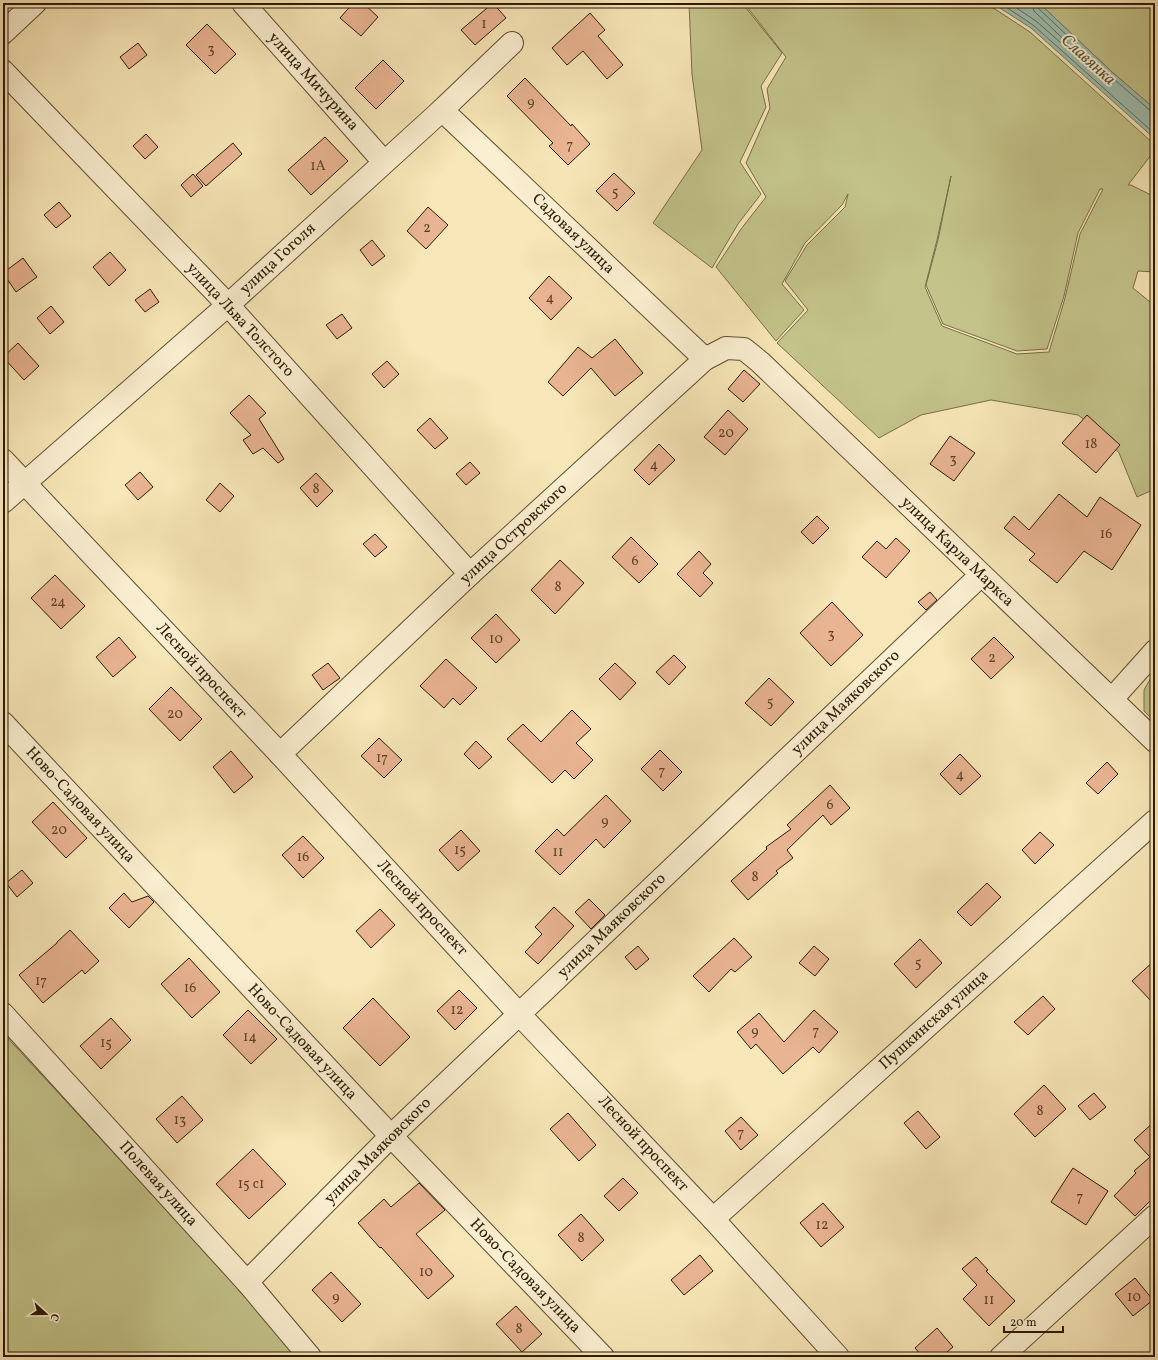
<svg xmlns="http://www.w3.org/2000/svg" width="1158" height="1360" font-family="Vollkorn,serif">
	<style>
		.green { fill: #c3c38a; stroke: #786e46; fill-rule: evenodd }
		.water { fill: #9dbfb1; stroke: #707d6b }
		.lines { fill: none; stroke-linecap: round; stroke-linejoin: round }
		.shore { stroke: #646c5a; stroke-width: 1 }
		.building { fill: #e9b492; stroke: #2c1a03 }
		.minor-casing { stroke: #5f4d30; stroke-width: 24 }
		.minor { stroke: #faefd0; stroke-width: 22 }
		.labels { text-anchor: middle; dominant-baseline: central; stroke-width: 4; stroke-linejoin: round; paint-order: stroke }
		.number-label { font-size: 14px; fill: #5b4027 }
		.street-label { font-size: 16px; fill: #2c1a03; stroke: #faefd0 }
		.water-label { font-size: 17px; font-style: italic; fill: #545440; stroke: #faefd0 }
	</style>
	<rect width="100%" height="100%" fill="#f7e6b7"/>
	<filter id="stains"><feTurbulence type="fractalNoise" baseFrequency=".005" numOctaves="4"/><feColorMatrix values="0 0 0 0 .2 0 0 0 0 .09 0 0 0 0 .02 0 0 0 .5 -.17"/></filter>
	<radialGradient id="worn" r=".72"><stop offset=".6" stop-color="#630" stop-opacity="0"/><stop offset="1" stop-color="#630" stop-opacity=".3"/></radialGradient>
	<g class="green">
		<polygon points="689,3 742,3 782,53 761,86 766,107 740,162 761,194 738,224 712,268 653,223 702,150 692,74"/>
		<path d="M744,3H981L995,9L1030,32L1155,145V150L1128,185H1131L1155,197V272L1138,271L1133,288L1155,306V489L1137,497L1119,453L1102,433L1078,415L991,400L921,415L879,438L777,343L808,310L785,281L807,245L845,207L848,194L842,205L805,243L782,284L804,310L776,341L716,267L741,229L766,197L746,163L770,108L767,89L786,57ZM951,176L938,240L926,285L943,324L1017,351L1047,349L1064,296L1078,233L1100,189H1103L1080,234L1065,298L1049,352L1017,354L942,326L925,287L937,240Z"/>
		<polygon points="1039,3 1155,3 1155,109 1112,72"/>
		<polygon points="1155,671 1155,722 1144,711 1144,690"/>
		<polygon points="3,1033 302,1357 3,1357"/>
	</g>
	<polygon class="water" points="992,3 1039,3 1112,72 1155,109 1155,139 1031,28"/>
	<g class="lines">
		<g class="shore">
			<polyline points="1000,3 1033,25 1155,134"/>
			<polyline points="1009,3 1036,21 1077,57 1079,57 1079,54 1034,11 1031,3"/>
			<polyline points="1036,3 1038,8 1109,75 1151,111 1155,112"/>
		</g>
	</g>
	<g class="building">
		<polygon points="353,3 363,3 378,17 361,36 340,18"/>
		<polygon points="493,3 506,18 475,45 461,30"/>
		<polygon points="590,13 605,30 598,36 623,65 607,79 583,51 567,65 552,48"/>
		<polygon points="207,24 236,54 215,74 186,45"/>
		<polygon points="138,43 147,55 129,69 120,57"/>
		<polygon points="383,60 404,81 376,109 355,88"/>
		<polygon points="525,78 571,126 572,124 590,144 568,165 549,146 553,143 507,96"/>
		<polygon points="146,134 158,147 145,159 133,146"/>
		<polygon points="325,137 348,161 311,195 288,170"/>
		<polygon points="233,143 242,154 206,186 196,175"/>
		<polygon points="614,173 635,193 617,211 596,191"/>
		<polygon points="193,174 203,186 191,197 181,185"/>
		<polygon points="59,202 71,216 56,228 44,215"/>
		<polygon points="428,207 448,225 426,249 407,231"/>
		<polygon points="372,240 385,256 372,266 360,250"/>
		<polygon points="110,252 126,270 109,286 93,267"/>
		<polygon points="23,258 37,277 16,292 3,273"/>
		<polygon points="549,276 572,298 551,320 529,298"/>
		<polygon points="150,289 159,302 145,312 135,300"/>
		<polygon points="51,306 64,322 50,334 37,318"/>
		<polygon points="342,314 352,328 337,339 326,325"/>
		<polygon points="615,339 643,373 615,396 591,368 563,396 548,382 578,347 592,358"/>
		<polygon points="18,343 39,366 24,380 3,357"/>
		<polygon points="387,361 399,374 384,388 372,374"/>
		<polygon points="744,370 760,384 743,402 728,389"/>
		<polygon points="249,395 266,413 259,419 284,459 278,463 263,448 253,454 243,440 251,435 230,413"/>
		<polygon points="728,410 748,429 725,455 704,437"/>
		<polygon points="1087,415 1120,445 1096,473 1062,443"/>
		<polygon points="430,418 448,438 435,449 417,430"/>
		<polygon points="950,436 975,453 954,481 930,464"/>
		<polygon points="659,444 675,460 649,485 634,470"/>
		<polygon points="470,462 480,473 466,485 456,474"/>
		<polygon points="140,472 153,487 138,500 125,485"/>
		<polygon points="316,473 333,491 317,507 300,488"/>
		<polygon points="220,483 234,496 220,512 206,500"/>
		<polygon points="1059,494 1087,517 1100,497 1141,525 1112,570 1084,551 1057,583 1029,560 1035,554 1004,528 1014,516 1029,530"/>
		<polygon points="817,516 829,528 813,544 801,532"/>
		<polygon points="375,534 387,547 375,557 363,544"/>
		<polygon points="631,537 658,564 639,583 612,557"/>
		<polygon points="896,538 910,551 886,578 862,557 877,541 886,549"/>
		<polygon points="699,551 711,564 703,573 713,583 700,597 677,574"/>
		<polygon points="560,560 584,583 555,614 531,590"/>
		<polygon points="55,575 85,606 61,629 31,598"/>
		<polygon points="930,592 937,600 926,610 918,602"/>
		<polygon points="832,602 863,635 831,666 800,633"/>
		<polygon points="496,614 520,640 496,663 471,638"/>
		<polygon points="119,637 136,657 113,677 96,657"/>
		<polygon points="994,637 1014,657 991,679 971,659"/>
		<polygon points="674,655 686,667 669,685 656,672"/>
		<polygon points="446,659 477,688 460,705 453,698 444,708 420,686"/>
		<polygon points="328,663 340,678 323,690 312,675"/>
		<polygon points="615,663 636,683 620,700 599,679"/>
		<polygon points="769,678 794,702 771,726 745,703"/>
		<polygon points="171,687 202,719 180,741 149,709"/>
		<polygon points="572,710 591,729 576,743 593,760 574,779 565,770 552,783 507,739 523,724 541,742"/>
		<polygon points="379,738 402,760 384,778 361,756"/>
		<polygon points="476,741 492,757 479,769 464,754"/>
		<polygon points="660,750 682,772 663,791 641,769"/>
		<polygon points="231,751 253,777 234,793 213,767"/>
		<polygon points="960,754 981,776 960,795 940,774"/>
		<polygon points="1107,762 1118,774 1098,794 1086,783"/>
		<polygon points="830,785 850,808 831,825 823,815 787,850 793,858 776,871 778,873 748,900 731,881 767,849 766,847 791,829 787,825"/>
		<polygon points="606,795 631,821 604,848 596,839 560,875 535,851 557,829 564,836"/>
		<polygon points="53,802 87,838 66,858 32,822"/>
		<polygon points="461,830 480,851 458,871 439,850"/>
		<polygon points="1040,832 1054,845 1035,864 1022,850"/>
		<polygon points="303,836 324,858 303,878 282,855"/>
		<polygon points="22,870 33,883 17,897 6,883"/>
		<polygon points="987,883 1001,897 971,926 957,912"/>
		<polygon points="124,893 132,902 148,896 154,902 129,928 109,908"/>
		<polygon points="589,899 605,915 591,929 575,912"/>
		<polygon points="554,907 574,926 538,964 525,952 542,934 535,927"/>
		<polygon points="380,909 395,925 371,948 356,931"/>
		<polygon points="70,930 99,961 85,974 82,970 43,1003 19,975 57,943 57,942"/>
		<polygon points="734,938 752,957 735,972 731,969 709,992 693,976"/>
		<polygon points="920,939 942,963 916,988 894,964"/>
		<polygon points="638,946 649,959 636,970 625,957"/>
		<polygon points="814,946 829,959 815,976 799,963"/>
		<polygon points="189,958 220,992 192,1018 161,984"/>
		<polygon points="1155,960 1155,1005 1132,981"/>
		<polygon points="459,990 477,1008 455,1030 437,1011"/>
		<polygon points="1043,996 1055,1009 1028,1035 1014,1022"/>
		<polygon points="373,998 410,1037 380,1066 343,1028"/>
		<polygon points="248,1010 277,1039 251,1064 223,1035"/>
		<polygon points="814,1010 838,1032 819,1053 813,1047 783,1074 756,1044 751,1049 737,1032 759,1013 784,1042"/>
		<polygon points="111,1018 131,1040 101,1069 80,1046"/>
		<polygon points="1044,1085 1066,1109 1035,1137 1014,1114"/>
		<polygon points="1094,1093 1106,1107 1090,1120 1078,1106"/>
		<polygon points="182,1096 203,1120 177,1143 156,1119"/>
		<polygon points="918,1111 940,1137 926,1149 904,1123"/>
		<polygon points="568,1113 596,1145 579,1161 550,1129"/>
		<polygon points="741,1117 758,1135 741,1150 725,1131"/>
		<polygon points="1155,1121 1155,1196 1135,1216 1114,1196 1136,1173 1134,1171 1150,1157 1134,1140"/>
		<polygon points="253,1149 286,1184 249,1219 216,1184"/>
		<polygon points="1073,1168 1108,1191 1086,1225 1051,1202"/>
		<polygon points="623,1178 638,1193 619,1211 604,1196"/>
		<polygon points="419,1183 445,1210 416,1234 454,1276 428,1299 381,1247 380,1248 358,1223 384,1199 391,1207"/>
		<polygon points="823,1203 844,1227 821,1247 800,1223"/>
		<polygon points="581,1214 604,1240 582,1261 558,1235"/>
		<polygon points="700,1255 713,1271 684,1295 671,1280"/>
		<polygon points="976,1257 988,1270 986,1271 1015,1301 989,1326 963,1299 977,1285 962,1269"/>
		<polygon points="331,1272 361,1304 342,1322 312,1290"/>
		<polygon points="1135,1278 1153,1300 1133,1316 1115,1294"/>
		<polygon points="516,1306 542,1334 522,1352 496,1324"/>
		<polygon points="937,1328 953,1347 941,1357 923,1357 915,1348"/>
	</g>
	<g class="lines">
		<g class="minor-casing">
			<g id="minor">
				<polyline points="243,3 384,162"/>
				<polyline points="3,33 35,3"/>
				<polyline points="3,71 228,305 470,574"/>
				<polyline points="442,110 705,359"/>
				<polyline points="3,460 280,754 519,1014 713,1219 838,1357"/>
				<polyline points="3,502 228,305 442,110 512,43"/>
				<polyline points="1112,699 1155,651"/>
				<polyline points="3,723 391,1136 603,1357"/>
				<polyline points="280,754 470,574 705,359 726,348 744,349 760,362 1155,741"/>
				<polyline points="3,1014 247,1282 310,1357"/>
				<polyline points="713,1219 1155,821"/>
				<polyline points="247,1282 391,1136 981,575"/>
				<polyline points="1001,1357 1155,1216"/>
			</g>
		</g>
		<use href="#minor" class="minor"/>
	</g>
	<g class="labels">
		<g class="number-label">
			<text x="484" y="24">1</text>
			<text x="211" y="49">3</text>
			<text x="531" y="102">9</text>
			<text x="570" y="145">7</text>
			<text x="318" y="166">1А</text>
			<text x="615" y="192">5</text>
			<text x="427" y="228">2</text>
			<text x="550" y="298">4</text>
			<text x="726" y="433">20</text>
			<text x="1091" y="444">18</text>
			<text x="953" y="459">3</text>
			<text x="654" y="465">4</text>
			<text x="316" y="489">8</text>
			<text x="1106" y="534">16</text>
			<text x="635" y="561">6</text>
			<text x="558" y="587">8</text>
			<text x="58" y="602">24</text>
			<text x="831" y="634">3</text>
			<text x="496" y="639">10</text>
			<text x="992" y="658">2</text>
			<text x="770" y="702">5</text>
			<text x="175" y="714">20</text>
			<text x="382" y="758">17</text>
			<text x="662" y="771">7</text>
			<text x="960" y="775">4</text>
			<text x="830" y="805">6</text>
			<text x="605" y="821">9</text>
			<text x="59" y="830">20</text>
			<text x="460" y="850">15</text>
			<text x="558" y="852">11</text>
			<text x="303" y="857">16</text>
			<text x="755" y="877">8</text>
			<text x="918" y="963">5</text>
			<text x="41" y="981">17</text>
			<text x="190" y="988">16</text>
			<text x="457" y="1010">12</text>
			<text x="755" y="1031">9</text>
			<text x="816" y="1031">7</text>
			<text x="250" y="1037">14</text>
			<text x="106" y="1043">15</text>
			<text x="1040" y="1111">8</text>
			<text x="180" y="1120">13</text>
			<text x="741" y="1133">7</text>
			<text x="251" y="1184">15 с1</text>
			<text x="1080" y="1197">7</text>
			<text x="822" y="1225">12</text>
			<text x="581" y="1238">8</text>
			<text x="426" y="1272">10</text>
			<text x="336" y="1297">9</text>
			<text x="1134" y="1297">10</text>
			<text x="989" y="1300">11</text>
			<text x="519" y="1329">8</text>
		</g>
		<g class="street-label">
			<text transform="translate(313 82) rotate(48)">улица Мичурина</text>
			<text transform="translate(573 234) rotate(44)">Садовая улица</text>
			<text transform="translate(278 259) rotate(-43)">улица Гоголя</text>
			<text transform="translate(240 320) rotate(47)">улица Льва Толстого</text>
			<text transform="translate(514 534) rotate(-43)">улица Островского</text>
			<text transform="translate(957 552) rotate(44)">улица Карла Маркса</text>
			<text transform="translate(201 671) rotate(47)">Лесной проспект</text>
			<text transform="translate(846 703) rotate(-44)">улица Маяковского</text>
			<text transform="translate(80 805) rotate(47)">Ново-Садовая улица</text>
			<text transform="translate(422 908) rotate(47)">Лесной проспект</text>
			<text transform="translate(612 926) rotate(-44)">улица Маяковского</text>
			<text transform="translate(934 1020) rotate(-42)">Пушкинская улица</text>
			<text transform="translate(302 1042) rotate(47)">Ново-Садовая улица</text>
			<text transform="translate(643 1144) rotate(47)">Лесной проспект</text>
			<text transform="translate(378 1151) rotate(-45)">улица Маяковского</text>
			<text transform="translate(158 1184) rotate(48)">Полевая улица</text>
			<text transform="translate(525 1276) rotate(46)">Ново-Садовая улица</text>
		</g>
		<g class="water-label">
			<text transform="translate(1088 60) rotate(42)">Славянка</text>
		</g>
	</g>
	<rect width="1158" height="1360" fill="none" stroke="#f7e6b7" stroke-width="16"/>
	<rect x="4" y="4" width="1150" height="1352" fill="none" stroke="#2c1a03" stroke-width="2"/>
	<rect x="8" y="8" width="1142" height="1344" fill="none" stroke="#2c1a03"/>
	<g transform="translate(46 1314) rotate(111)" stroke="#faefd0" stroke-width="3" paint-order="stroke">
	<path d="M0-3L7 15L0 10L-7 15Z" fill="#2c1a03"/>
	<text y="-6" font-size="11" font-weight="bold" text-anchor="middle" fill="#2c1a03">С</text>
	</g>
	<path d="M1004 1326v6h59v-6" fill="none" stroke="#2c1a03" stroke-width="2"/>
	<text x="1010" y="1326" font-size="12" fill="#2c1a03" stroke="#faefd0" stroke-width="3" paint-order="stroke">20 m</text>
	<rect width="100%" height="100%" filter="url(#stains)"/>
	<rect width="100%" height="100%" fill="url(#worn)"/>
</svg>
